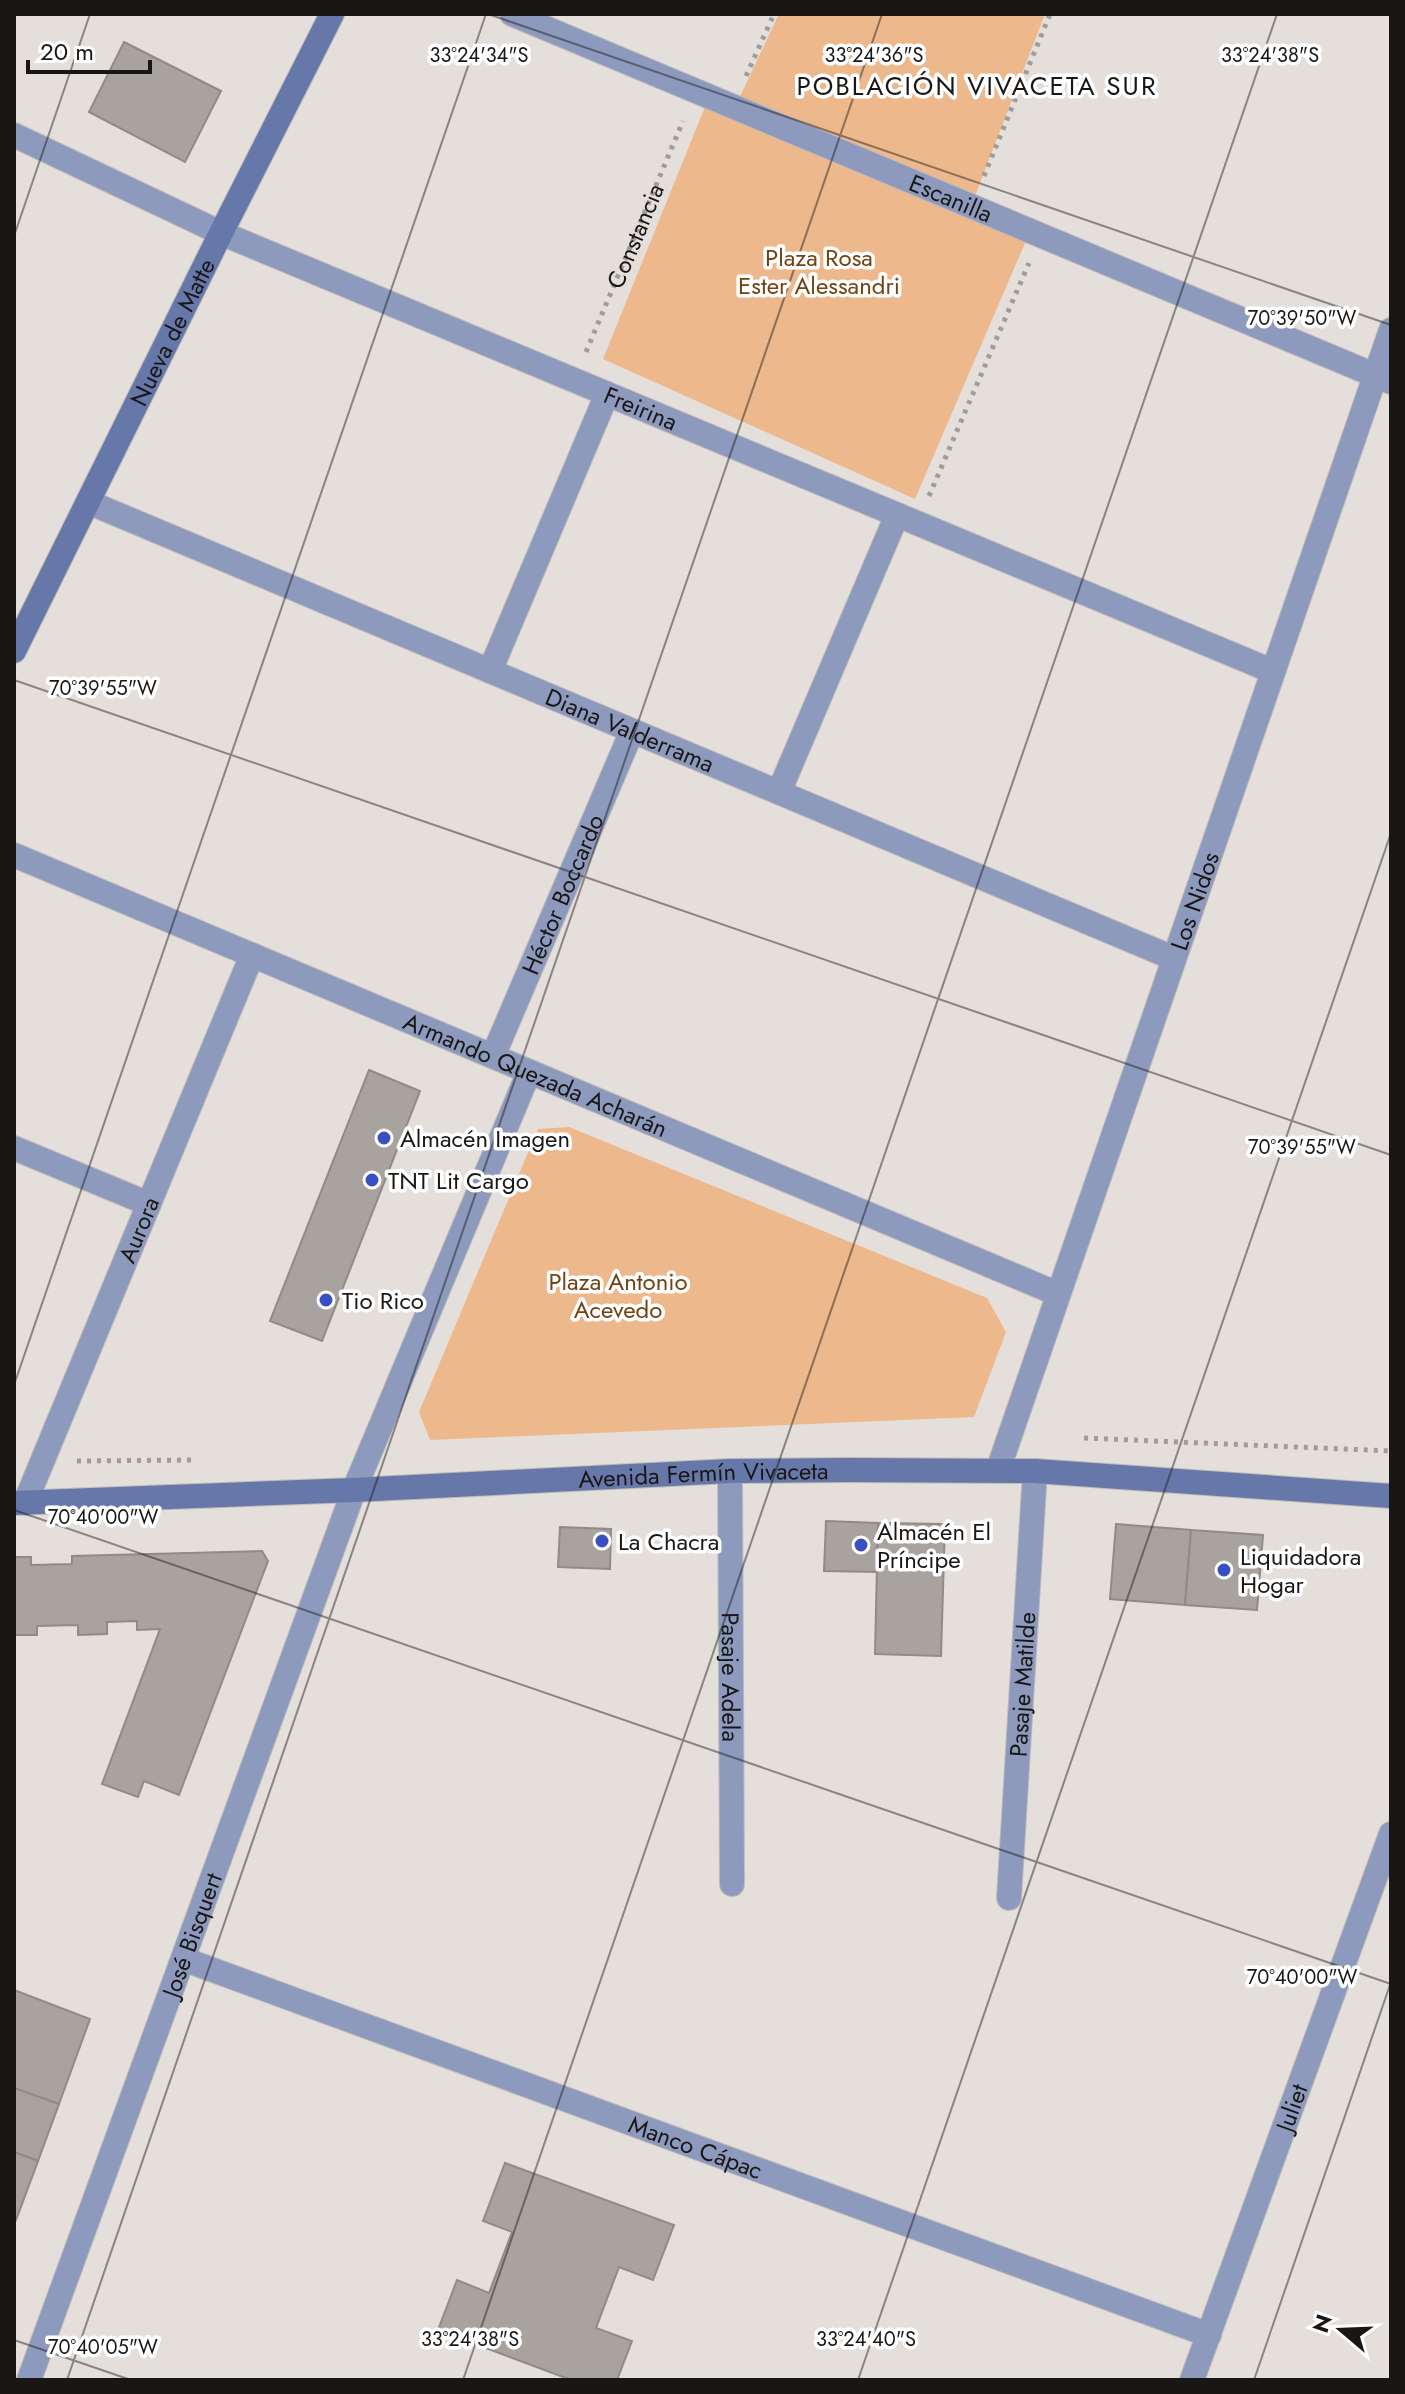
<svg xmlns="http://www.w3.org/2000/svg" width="1405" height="2394" font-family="Jost,sans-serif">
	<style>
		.green { fill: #ecb88c }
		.building { fill: #a9a39f; stroke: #908b87; stroke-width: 2 }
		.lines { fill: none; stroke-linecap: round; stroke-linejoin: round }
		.street-casing { stroke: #c0bbb8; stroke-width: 26 }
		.secondary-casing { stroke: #c0bbb8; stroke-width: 26 }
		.path { stroke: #a19c99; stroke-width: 5; stroke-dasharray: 4 6; stroke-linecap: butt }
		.street { stroke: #8d9abd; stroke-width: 24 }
		.secondary { stroke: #67a; stroke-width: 24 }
		.ticks { fill: none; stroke: #191716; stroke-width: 2; stroke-opacity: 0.45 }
		.poi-dot { fill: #3950c2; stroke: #fff; stroke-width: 3 }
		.labels { text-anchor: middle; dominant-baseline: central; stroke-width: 7; stroke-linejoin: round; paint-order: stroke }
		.street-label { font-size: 24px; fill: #191716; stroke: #fff }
		.park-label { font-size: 24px; fill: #724210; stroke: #fff }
		.poi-label { font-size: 24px; fill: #191716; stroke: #fff; text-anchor: start }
		.neighbourhood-label { font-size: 26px; letter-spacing: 2px; fill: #191716; stroke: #fff }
		.ticks-label { font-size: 20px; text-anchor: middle; fill: #191716; stroke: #fff; stroke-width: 7; stroke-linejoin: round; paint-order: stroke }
	</style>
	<rect width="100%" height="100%" fill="#e5dfdb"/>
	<g class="green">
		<polygon points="779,14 1045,14 973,201 1034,222 915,499 603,359 711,92 737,103"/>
		<polygon points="569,1127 987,1298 1006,1332 974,1417 430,1440 419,1412 538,1129"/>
	</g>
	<g class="building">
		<polygon points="124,42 221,91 185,162 89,112"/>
		<polygon points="369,1070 420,1091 322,1341 270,1321"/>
		<polygon points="826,1521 878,1523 877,1572 824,1571"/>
		<polygon points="878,1523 945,1524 941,1656 875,1654"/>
		<polygon points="1116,1524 1191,1530 1185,1605 1110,1599"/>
		<polygon points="560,1527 611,1529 610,1569 558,1567"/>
		<polygon points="1191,1530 1263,1535 1257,1610 1185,1605"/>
		<polygon points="262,1551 268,1561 179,1795 144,1781 138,1797 102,1784 160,1629 137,1630 137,1621 107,1622 107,1634 78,1635 78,1625 37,1626 37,1635 14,1635 14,1557 31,1557 31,1565 72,1564 72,1556"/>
		<polygon points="14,1990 90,2019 59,2104 14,2088"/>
		<polygon points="14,2088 59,2104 38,2161 14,2152"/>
		<polygon points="14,2152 38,2161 16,2220 14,2219"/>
		<polygon points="505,2163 674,2225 653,2280 619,2267 596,2328 632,2341 617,2380 571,2380 438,2330 457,2280 489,2293 512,2232 483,2221"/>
	</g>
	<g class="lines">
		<g class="street-casing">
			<g id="street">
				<path id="s2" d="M512,14L1391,382"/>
				<path id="s3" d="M14,135L221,233L1272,671"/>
				<path id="s4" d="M88,502L1173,958"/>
				<polyline points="490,671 607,394"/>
				<polyline points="779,792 897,515"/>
				<path id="s5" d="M14,855L1058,1294"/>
				<path id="s6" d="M493,1056L632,731"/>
				<polyline points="14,1148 149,1204"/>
				<path id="s7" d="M998,1470L1391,330"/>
				<path id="s8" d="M730,1471L732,1884"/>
				<path id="s9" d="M25,1503L252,955"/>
				<path id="s10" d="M1009,1898L1035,1471"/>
				<path id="s11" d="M183,1959L1209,2335"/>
				<path id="s12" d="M29,2380L354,1490L529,1072"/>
				<path id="s13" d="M1192,2380L1391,1834"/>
			</g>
		</g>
		<g class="secondary-casing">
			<g id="secondary">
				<path id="s14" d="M14,651L221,233L332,14"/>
				<path id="s15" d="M14,1503L354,1490L730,1471L848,1470L1035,1471L1391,1496"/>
			</g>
		</g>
		<g class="path">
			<polyline points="746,76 774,14"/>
			<polyline points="984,176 1050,14"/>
			<path id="s1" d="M586,352L683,121"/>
			<polyline points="929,496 1029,263"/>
			<polyline points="1084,1438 1391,1451"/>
			<polyline points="77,1461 195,1460"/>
		</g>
		<use href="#street" class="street"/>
		<use href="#secondary" class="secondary"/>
	</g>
	<path class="ticks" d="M488,14L1391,325M14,236L90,14M14,680L1391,1155M14,1385L486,14M14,1510L1391,1984M14,2340L131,2380M67,2380L882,14M463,2380L1277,14M858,2380L1391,833M1254,2380L1391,1982"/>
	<g class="poi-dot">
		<circle cx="384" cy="1138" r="8"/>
		<circle cx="372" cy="1180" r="8"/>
		<circle cx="326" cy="1300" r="8"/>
		<circle cx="602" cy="1541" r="8"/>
		<circle cx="861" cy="1545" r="8"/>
		<circle cx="1224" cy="1570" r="8"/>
	</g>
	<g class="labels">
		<g class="street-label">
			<text stroke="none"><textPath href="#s2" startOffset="476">Escanilla</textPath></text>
			<text stroke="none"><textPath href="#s1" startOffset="126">Constancia</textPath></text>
			<text stroke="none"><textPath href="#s14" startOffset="356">Nueva de Matte</textPath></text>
			<text stroke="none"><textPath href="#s3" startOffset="684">Freirina</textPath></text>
			<text stroke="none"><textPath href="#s4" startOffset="588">Diana Valderrama</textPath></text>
			<text stroke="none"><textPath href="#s6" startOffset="176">Héctor Boccardo</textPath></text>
			<text stroke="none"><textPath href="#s7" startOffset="602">Los Nidos</textPath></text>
			<text stroke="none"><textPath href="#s5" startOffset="566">Armando Quezada Acharán</textPath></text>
			<text stroke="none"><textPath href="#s9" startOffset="296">Aurora</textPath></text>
			<text stroke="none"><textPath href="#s15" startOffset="690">Avenida Fermín Vivaceta</textPath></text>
			<text stroke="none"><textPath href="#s8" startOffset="206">Pasaje Adela</textPath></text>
			<text stroke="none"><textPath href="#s10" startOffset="214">Pasaje Matilde</textPath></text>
			<text stroke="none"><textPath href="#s12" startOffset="474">José Bisquert</textPath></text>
			<text stroke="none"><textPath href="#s13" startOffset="290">Juliet</textPath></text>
			<text stroke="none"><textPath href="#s11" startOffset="546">Manco Cápac</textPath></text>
		</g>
		<g class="park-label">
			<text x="819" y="257">Plaza Rosa<tspan x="819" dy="28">Ester Alessandri</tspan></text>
			<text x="618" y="1281">Plaza Antonio<tspan x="618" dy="28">Acevedo</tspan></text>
		</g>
		<g class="poi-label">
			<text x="400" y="1138">Almacén Imagen</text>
			<text x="388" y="1180">TNT Lit Cargo</text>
			<text x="342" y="1300">Tio Rico</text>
			<text x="877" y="1531">Almacén El<tspan x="877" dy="28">Príncipe</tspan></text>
			<text x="618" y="1541">La Chacra</text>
			<text x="1240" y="1556">Liquidadora<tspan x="1240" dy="28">Hogar</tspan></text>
		</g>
		<g class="neighbourhood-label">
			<text x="977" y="86">POBLACIÓN VIVACETA SUR</text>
		</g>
	</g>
	<g class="ticks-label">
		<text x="479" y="62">33°24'34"S</text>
		<text x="874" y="62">33°24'36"S</text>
		<text x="1270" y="62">33°24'38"S</text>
		<text x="1302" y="325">70°39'50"W</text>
		<text x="103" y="695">70°39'55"W</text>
		<text x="1302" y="1154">70°39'55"W</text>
		<text x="103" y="1524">70°40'00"W</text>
		<text x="1302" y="1984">70°40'00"W</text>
		<text x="470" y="2346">33°24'38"S</text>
		<text x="866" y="2346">33°24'40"S</text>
		<text x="103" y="2354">70°40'05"W</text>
	</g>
	<rect width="1405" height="2394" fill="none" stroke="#191716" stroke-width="32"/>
	<g transform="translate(1341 2330) rotate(289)" stroke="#ffffff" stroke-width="6" paint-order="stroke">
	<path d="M0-6L14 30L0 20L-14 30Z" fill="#191716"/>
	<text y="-12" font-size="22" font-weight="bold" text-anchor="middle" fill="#191716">N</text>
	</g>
	<path d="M28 60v12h122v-12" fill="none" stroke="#191716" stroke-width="4"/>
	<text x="40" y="60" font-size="24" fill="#191716" stroke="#ffffff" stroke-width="6" paint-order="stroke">20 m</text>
</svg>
